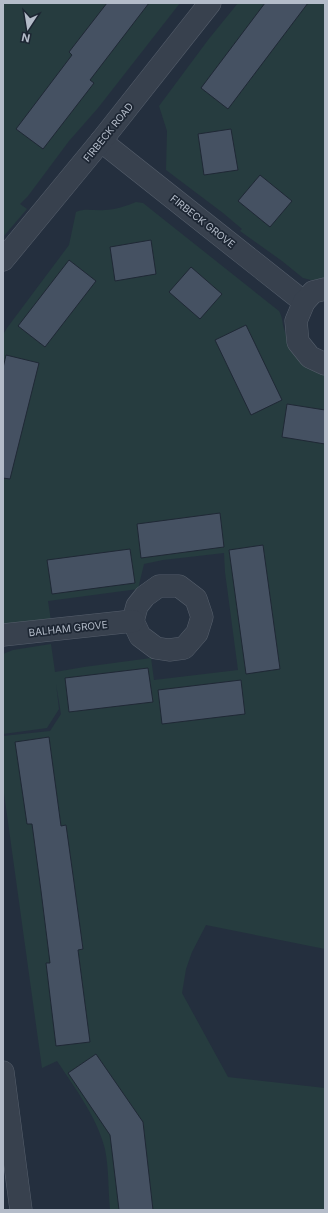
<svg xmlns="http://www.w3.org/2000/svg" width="328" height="1213" font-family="Inter,sans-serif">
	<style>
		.green { fill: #263c3f }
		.building { fill: #455162; stroke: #1f2835 }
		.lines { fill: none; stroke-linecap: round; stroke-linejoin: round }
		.street-casing { stroke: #565f6c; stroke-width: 23 }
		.street { stroke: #38414e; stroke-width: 22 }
		.labels { text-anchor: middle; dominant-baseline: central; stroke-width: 3.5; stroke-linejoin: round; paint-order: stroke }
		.street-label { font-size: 10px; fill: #b4bcc9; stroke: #1d2633 }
	</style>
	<rect width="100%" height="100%" fill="#242f3e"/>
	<g class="green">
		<polygon points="3,3 180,3 98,108 69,141 28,196 20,204 27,209 3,237"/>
		<polygon points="238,3 325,3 325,279 311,280 303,278 282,261 240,231 242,229 223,213 166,170 167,131 159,106 208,40"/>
		<path d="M136,202L143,203L279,311C283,318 282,323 284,329C289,345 297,363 313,370C317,372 321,373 325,374V949L206,925L192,952L186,969L182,993L228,1077L325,1088V1210H110C108,1190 109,1169 105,1149C97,1117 75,1088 57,1061L42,1068L3,786V736L50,731L61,714L56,684L59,709L47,728L3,734V654L13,650L51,644L55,672L84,667L151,658L154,680L238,670L225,572L224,553L163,560L144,564L138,589L48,601L51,621L3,628V335L7,328L69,245L76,212C85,208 95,211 105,210C115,210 126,206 136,202Z"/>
	</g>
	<g class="building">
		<polygon points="107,3 149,3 90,80 94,83 43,149 16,129 72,55 69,52"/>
		<polygon points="265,3 308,3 228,109 201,88"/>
		<polygon points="231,129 238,170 204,175 198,134"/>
		<polygon points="260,175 292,201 270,227 238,201"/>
		<polygon points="151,240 156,274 115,281 110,247"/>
		<polygon points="69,260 96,281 45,347 18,326"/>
		<polygon points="191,267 222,294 200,319 169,292"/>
		<polygon points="246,325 282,400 251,415 215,340"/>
		<polygon points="6,355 39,363 10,479 3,478 3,368"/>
		<polygon points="287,404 325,410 325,444 282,437"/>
		<polygon points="220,513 224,547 141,558 137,524"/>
		<polygon points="263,545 280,669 246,674 229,550"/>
		<polygon points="130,549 135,583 52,594 47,560"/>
		<polygon points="148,668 153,702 69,712 65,678"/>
		<polygon points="241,680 245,714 162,724 158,690"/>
		<polygon points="49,737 61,826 66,825 73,875 83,949 78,950 90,1042 56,1046 46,963 50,963 41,891 32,824 27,824 15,742"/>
		<polygon points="96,1054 143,1122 153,1210 119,1210 110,1135 68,1073"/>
	</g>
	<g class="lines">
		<g class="street-casing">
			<g id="street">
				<polyline points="101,141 304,302"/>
				<polyline points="3,260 101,141 210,3"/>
				<polyline points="325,289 313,292 304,302 296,321 298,342 310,357 325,364"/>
				<polygon points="159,586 179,586 196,599 202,617 197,633 184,648 169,650 156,648 140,636 133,621 137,606 145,596"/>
				<polyline points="3,635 133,621"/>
				<polyline points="3,1072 21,1210"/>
			</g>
		</g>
		<use href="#street" class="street"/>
	</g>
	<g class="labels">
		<g class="street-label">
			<text transform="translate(108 132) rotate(-51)">FIRBECK ROAD</text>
			<text transform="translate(203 221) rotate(38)">FIRBECK GROVE</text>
			<text transform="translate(68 628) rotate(-6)">BALHAM GROVE</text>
		</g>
	</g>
	<rect width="328" height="1213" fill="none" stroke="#b4bcc9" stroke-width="8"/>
	<g transform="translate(28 28) rotate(192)" stroke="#1d2633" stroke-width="3" paint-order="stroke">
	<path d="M0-3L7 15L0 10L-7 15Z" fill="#b4bcc9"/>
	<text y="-6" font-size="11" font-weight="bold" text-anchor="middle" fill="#b4bcc9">N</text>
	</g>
</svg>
